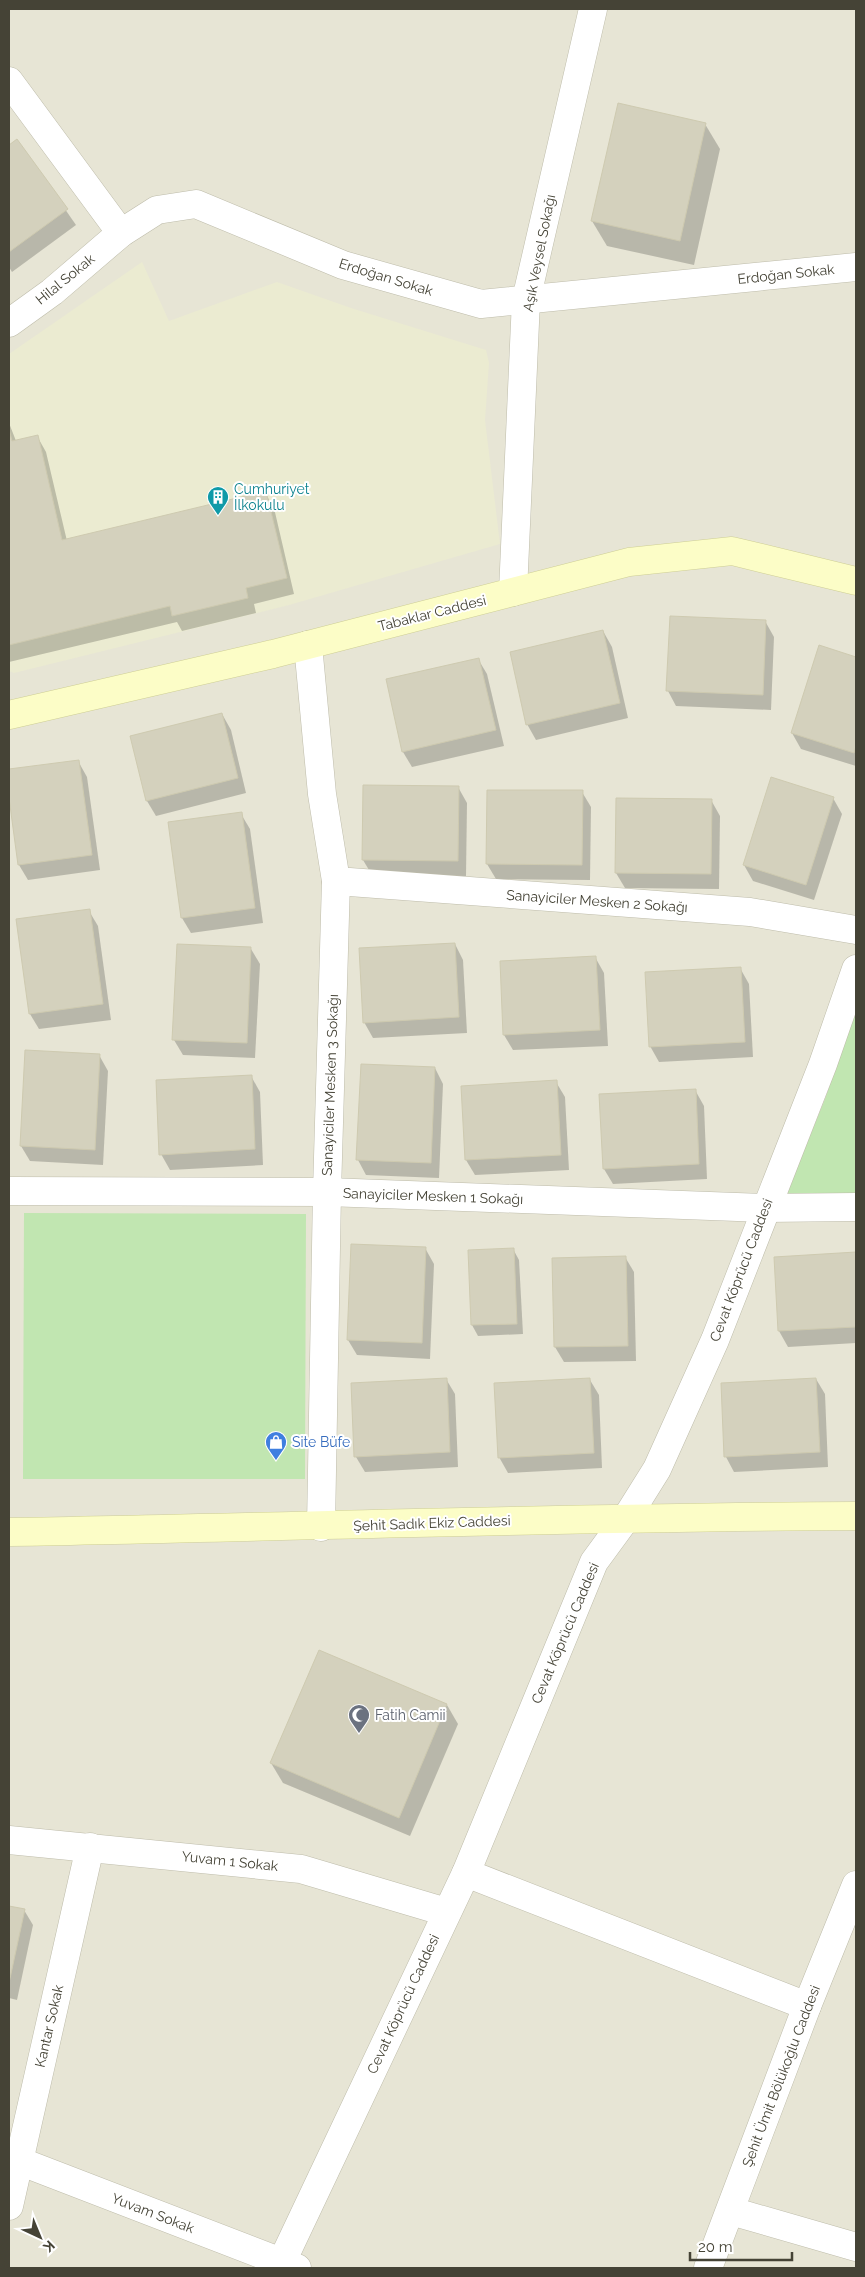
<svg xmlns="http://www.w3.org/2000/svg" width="865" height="2277" font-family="Raleway,sans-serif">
<rect width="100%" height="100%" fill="#f3f2e7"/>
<rect fill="#e7e5d5" x="9" y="9" width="847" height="2259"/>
<polygon fill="#ebebd1" points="142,262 169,321 277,282 351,308 486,350 489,363 485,420 500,544 289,605 14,673 9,671 9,354"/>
<g fill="#c1e6b1">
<polygon points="856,1009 856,1197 786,1195 825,1099"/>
<polygon points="24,1213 306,1214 305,1479 23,1479"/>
</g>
<g fill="#0003">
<polygon points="705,124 720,149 694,265 607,246 592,221"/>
<polygon points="17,140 76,225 12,272 9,267 9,146"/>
<polygon points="9,423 16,441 37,436 46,452 67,541 265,493 274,508 294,594 254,604 256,613 182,631 177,622 9,662"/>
<polygon points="765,621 774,637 771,710 676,706 668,691"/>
<polygon points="603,631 612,647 628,718 536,740 527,724"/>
<polygon points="820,647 856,659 856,766 801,749 792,733"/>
<polygon points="478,659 487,674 504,746 412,767 403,752"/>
<polygon points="222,714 231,730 246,793 156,816 147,801 131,737"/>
<polygon points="78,761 87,777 100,870 28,880 19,865 9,788 9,771"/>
<polygon points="458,787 467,803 466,876 372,875 363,860"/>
<polygon points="582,792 591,807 590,880 496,879 487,864"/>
<polygon points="833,798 842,814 814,900 753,881 744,865"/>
<polygon points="711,800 720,816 719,889 625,888 616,873"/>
<polygon points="241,814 250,829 263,923 191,933 182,918"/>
<polygon points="89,911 98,926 111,1020 39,1029 30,1014"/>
<polygon points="455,944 463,960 467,1033 373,1038 364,1022"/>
<polygon points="251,949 260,964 255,1058 183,1055 174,1040"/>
<polygon points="595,957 604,973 608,1046 513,1050 504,1035"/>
<polygon points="740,968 749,984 753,1057 659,1062 650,1046"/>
<polygon points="99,1055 108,1071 103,1165 30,1161 21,1146"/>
<polygon points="435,1068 443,1084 439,1178 366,1175 358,1160"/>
<polygon points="251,1076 260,1092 263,1165 170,1170 161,1154"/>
<polygon points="556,1082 565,1097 569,1170 475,1175 466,1160"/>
<polygon points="695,1090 704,1106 707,1179 613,1184 604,1169"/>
<polygon points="425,1248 434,1264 430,1359 357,1355 348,1340"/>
<polygon points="513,1249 519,1260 523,1334 478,1336 472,1325"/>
<polygon points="856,1254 856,1343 788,1347 779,1331 775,1258"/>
<polygon points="625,1257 634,1272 636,1361 564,1362 555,1347"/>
<polygon points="446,1379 455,1394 458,1467 365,1472 356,1457 352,1384"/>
<polygon points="816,1379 825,1394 828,1467 734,1472 726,1457"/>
<polygon points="590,1380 599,1395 602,1468 508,1473 499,1457"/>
<polygon points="447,1705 458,1724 410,1836 283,1783 271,1763"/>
<polygon points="9,1907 24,1910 33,1925 17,2000 9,1998"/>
</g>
<g fill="#d4d1bd" stroke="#cecab0">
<polygon points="618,103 706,123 680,241 591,221"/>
<polygon points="17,139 68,209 9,252 9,145"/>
<polygon points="9,429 12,441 38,435 62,540 266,491 287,578 246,588 248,598 172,616 170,606 9,645"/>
<polygon points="670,616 766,620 763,695 666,691"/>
<polygon points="603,630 620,703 526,725 510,652"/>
<polygon points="819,645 856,657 856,746 854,753 791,733"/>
<polygon points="479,658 496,730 402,752 386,679"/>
<polygon points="222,713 238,778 146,801 130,736"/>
<polygon points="79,760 92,855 18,865 9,798 9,769"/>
<polygon points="771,777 834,797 806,885 743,865"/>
<polygon points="363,785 459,786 458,861 362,860"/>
<polygon points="487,790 583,790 582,865 486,864"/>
<polygon points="616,798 712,799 711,874 615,873"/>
<polygon points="242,812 255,908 181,918 168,822"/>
<polygon points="90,909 103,1004 29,1014 16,919"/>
<polygon points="455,943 459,1017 363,1023 359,948"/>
<polygon points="177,944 251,947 247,1043 172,1040"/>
<polygon points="596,956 600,1030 503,1035 500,961"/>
<polygon points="741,967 745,1042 649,1047 645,972"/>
<polygon points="25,1050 100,1054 95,1150 20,1146"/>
<polygon points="361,1064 435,1067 431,1163 356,1160"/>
<polygon points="252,1075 255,1149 159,1155 156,1080"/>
<polygon points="557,1080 561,1155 465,1160 461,1086"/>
<polygon points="696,1089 699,1164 603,1169 599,1094"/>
<polygon points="351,1244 426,1247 422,1343 347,1340"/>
<polygon points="514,1248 517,1324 471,1325 468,1250"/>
<polygon points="856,1252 856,1327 778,1331 774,1257"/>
<polygon points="626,1256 628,1346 554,1347 552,1258"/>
<polygon points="447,1378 450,1452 354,1457 351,1383"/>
<polygon points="590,1378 594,1453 498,1458 494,1383"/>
<polygon points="816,1378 820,1452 724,1457 721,1383"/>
<polygon points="319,1650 447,1704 399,1818 270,1763"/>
<polygon points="9,1906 25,1909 9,1983"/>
</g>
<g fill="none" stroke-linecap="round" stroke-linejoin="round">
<g stroke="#bebcaa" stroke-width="29">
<g id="street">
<polyline points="9,81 121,233"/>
<polyline points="9,323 52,292 121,233 157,210 196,204 343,265 481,304 856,267"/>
<polyline points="513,592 526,300 593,9"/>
<polyline points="308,645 322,794 336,881 327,1192 321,1527"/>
<polyline points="336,881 750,912 856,930"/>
<polyline points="9,1191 327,1192 765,1208 856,1207"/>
<polyline points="9,1840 301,1869 446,1912"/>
<polyline points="466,1873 807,2006"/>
<polyline points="9,2161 19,2161 297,2268"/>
<polyline points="9,2206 90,1847"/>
<polyline points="731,2211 856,2247"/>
<polyline points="279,2268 466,1873 594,1562 627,1517 657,1469 715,1340 823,1064 856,969"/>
<polyline points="708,2268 807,2006 856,1885"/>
</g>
</g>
<g stroke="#cece95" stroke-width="29">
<g id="secondary">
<polyline points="9,715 273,654 629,562 732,551 856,581"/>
<path d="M9 1532C291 1527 574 1517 856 1516"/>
</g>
</g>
<use href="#street" stroke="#fff" stroke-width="28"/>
<use href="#secondary" stroke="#fcfdc7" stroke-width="28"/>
</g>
<defs>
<g id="building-pin" transform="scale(1.125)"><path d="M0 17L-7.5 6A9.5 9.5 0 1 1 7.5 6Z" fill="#0f9aa8" stroke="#fff"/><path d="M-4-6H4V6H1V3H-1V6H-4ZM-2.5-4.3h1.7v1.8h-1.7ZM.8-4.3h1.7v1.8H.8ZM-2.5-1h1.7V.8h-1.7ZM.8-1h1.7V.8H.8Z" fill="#fff"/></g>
<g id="shop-pin" transform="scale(1.125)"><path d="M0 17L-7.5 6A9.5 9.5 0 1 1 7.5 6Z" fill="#3f7fe0" stroke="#fff"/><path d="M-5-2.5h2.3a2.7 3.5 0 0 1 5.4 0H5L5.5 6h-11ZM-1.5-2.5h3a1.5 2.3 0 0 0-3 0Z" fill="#fff"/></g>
<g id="mosque-pin" transform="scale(1.125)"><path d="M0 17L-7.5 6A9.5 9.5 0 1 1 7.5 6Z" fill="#6b7280" stroke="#fff"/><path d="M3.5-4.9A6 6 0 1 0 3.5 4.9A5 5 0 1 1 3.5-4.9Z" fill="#fff"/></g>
</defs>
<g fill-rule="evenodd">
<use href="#building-pin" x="218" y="497"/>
<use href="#shop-pin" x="276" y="1442"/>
<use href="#mosque-pin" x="359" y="1715"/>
</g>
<g text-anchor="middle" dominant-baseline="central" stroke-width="4" stroke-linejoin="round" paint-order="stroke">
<g font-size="14" fill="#454336" stroke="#fff">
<text transform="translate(539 253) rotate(-79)">Aşık Veysel Sokağı</text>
<text transform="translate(786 274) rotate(-6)">Erdoğan Sokak</text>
<text transform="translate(386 277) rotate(17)">Erdoğan Sokak</text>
<text transform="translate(65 279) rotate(-39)">Hilal Sokak</text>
<text transform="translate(432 613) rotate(-14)">Tabaklar Caddesi</text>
<text transform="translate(597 901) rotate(4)">Sanayiciler Mesken 2 Sokağı</text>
<text transform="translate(330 1085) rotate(-88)">Sanayiciler Mesken 3 Sokağı</text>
<text transform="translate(433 1196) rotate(2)">Sanayiciler Mesken 1 Sokağı</text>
<text transform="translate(741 1270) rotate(-69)">Cevat Köprücü Caddesi</text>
<text transform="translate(432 1523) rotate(-2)">Şehit Sadık Ekiz Caddesi</text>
<text transform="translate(565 1633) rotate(-67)">Cevat Köprücü Caddesi</text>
<text transform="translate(230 1861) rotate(6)">Yuvam 1 Sokak</text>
<text transform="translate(403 2004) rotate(-65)">Cevat Köprücü Caddesi</text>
<text transform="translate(49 2026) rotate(-77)">Kantar Sokak</text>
<text transform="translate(781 2076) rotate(-69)">Şehit Ümit Bölükoğlu Caddesi</text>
<text transform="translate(153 2213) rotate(21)">Yuvam Sokak</text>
</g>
<g font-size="14" fill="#0d838f" stroke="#fff" text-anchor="start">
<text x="234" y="489">Cumhuriyet<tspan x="234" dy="16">İlkokulu</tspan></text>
</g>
<g font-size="14" fill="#366cbe" stroke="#fff" text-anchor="start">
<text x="292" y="1442">Site Büfe</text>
</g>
<g font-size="14" fill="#5b616d" stroke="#fff" text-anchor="start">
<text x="375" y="1715">Fatih Camii</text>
</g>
</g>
<rect width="865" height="2277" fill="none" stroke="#454336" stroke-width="20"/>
<g transform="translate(40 2237) rotate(136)" stroke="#ffffff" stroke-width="4" paint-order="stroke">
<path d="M0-4L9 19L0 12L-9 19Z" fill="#454336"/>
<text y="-8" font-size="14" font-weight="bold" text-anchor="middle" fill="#454336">K</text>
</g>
<path d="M690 2252v8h102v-8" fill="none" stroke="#454336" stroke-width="2.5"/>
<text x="698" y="2252" font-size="15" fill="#454336" stroke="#ffffff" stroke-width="4" paint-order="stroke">20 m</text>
</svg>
